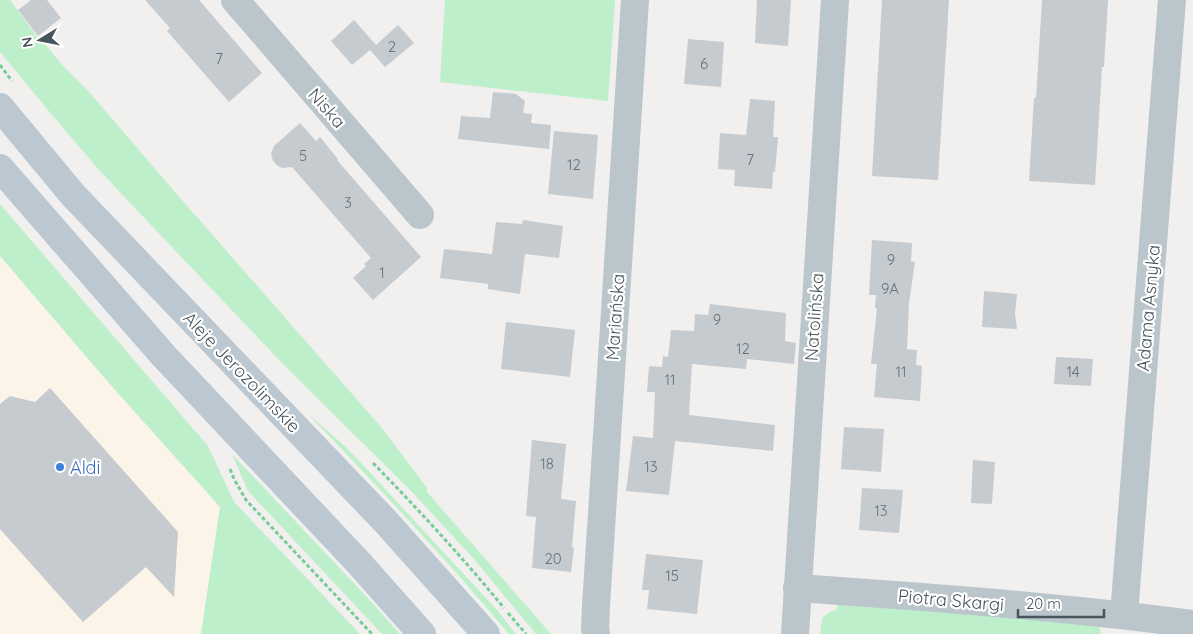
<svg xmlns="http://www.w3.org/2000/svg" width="1193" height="634" font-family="Quicksand,sans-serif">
<rect width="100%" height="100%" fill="#f2efef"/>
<polygon fill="#fcf4e9" points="0,256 108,382 220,507 201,634 0,634"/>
<g fill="#beefcb">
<polygon points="0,0 10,0 38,38 40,38 63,66 90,93 181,199 382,428 427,488 427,492 551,634 536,634 474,559 413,493 282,363 187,263 99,170 52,115 0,52"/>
<polygon points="445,0 615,0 608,101 440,82"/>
<polygon points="0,204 208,446 234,502 360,634 201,634 220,507 108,382 0,256"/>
<path d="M305 411 349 450 497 610 516 634H509C444 557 375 483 305 411Z"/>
<polygon points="232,454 366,596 400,634 382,634 248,491"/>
<polygon points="838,602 1098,623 1101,634 820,634 822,618 828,613 837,609"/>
</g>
<g fill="#c6cbcf">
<polygon points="31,0 47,0 61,18 38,36 18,10"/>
<polygon points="145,0 199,0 262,73 229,102 167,31 170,28"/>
<polygon points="757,0 791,0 788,46 755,43"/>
<polygon points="882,0 949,0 938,180 872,176"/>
<polygon points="1042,0 1108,0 1104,67 1102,67 1095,185 1029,181 1034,98 1036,98"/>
<polygon points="354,20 376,45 398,25 414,43 385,67 370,50 352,65 331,41"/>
<polygon points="688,39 724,42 721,87 684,84"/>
<polygon points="493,92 516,94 525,101 523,113 532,114 531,123 551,125 549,149 458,139 461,116 490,118"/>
<polygon points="750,99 775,101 773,137 778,137 775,172 773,172 772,189 734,186 735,170 718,169 720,133 746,135"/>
<polygon points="300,123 316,141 320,137 338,159 337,160 421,257 373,300 353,278 366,266 364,264 371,258 292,167 282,168 278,166 273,161 271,154 274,146"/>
<polygon points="554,131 598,135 593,199 548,194"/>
<polygon points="523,220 563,226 559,258 525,254 520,294 488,289 488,284 440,278 444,249 492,254 496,222 522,224"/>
<polygon points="872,240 912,243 911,261 915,262 909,303 907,349 917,350 916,365 922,366 920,401 874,397 877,364 871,364 877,309 875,308 876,295 869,295"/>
<polygon points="984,291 1017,294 1015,314 1017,329 982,327"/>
<polygon points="710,304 786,313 785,341 796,343 794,364 747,359 746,369 692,364 689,415 775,425 773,451 675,441 669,495 626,491 633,436 653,438 655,392 647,392 649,366 662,367 663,356 668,357 671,330 694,331 695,314 708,315"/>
<polygon points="506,322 575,330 570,377 501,369"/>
<polygon points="1056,357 1093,359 1091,386 1054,384"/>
<polygon points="50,388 178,532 174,597 146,567 83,622 0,529 0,404 10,396 35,402"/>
<polygon points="844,427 884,429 881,472 841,469"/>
<polygon points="532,440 566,444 561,499 576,501 572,547 574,548 571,572 532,568 536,517 526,516"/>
<polygon points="973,460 995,462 992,504 971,503"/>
<polygon points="862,488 903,490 899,533 859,530"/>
<polygon points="646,554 703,560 697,614 647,609 649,590 642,590"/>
</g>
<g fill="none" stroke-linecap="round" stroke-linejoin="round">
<g stroke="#76cd97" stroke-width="3" stroke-dasharray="4 2.5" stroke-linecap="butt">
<polyline points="0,65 12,81"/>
<path d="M373 463C419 510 463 558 504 608"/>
<polyline points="230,469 234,479 246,500 372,634"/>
<polyline points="508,613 526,634"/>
</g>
<g stroke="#bbc6cc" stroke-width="28">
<polyline points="235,0 420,215"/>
<path d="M797 588C930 597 1062 607 1193 624"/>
<polyline points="1124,615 1172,0"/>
<polyline points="596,634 595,628 596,606 635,0"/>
<polyline points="795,634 835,0"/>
</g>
<g stroke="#bbc8d1" stroke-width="28">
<polyline points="0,107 73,195 386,522 486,634"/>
<polyline points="0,168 163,355 358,562 422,634"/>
</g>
</g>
<circle fill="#3f7fe0" stroke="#fff" stroke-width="2" cx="60" cy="467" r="5"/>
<g text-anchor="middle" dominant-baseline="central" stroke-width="4.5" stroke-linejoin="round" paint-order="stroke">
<g font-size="15" fill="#67727a">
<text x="392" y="46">2</text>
<text x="219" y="58">7</text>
<text x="704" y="63">6</text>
<text x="303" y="155">5</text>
<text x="750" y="159">7</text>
<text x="574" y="164">12</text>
<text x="348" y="202">3</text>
<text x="891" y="259">9</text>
<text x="382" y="272">1</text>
<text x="890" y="288">9A</text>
<text x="717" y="319">9</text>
<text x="743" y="348">12</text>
<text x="901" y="371">11</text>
<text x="1073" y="371">14</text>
<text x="670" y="379">11</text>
<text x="547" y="463">18</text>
<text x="651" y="466">13</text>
<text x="881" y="510">13</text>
<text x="553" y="558">20</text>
<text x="672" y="575">15</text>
</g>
<g font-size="18" fill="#47555d" stroke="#fff">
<text transform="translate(327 108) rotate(49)">Niska</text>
<text transform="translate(1148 308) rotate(-85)">Adama Asnyka</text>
<text transform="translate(615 317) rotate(-86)">Mariańska</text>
<text transform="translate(814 317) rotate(-86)">Natolińska</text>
<text transform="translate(242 372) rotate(46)">Aleje Jerozolimskie</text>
<text transform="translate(951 600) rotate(5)">Piotra Skargi</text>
</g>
<g font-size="18" fill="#366cbe" stroke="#fff" text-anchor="start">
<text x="70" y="467">Aldi</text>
</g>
</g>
<g transform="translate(40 40) rotate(260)" stroke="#ffffff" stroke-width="4" paint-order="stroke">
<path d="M0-4L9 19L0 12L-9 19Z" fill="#47555d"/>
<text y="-8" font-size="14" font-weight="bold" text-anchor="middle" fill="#47555d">N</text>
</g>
<path d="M1018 609v8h86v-8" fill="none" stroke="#47555d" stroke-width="2.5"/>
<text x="1026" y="609" font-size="15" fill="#47555d" stroke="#ffffff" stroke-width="4" paint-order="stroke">20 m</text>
</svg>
